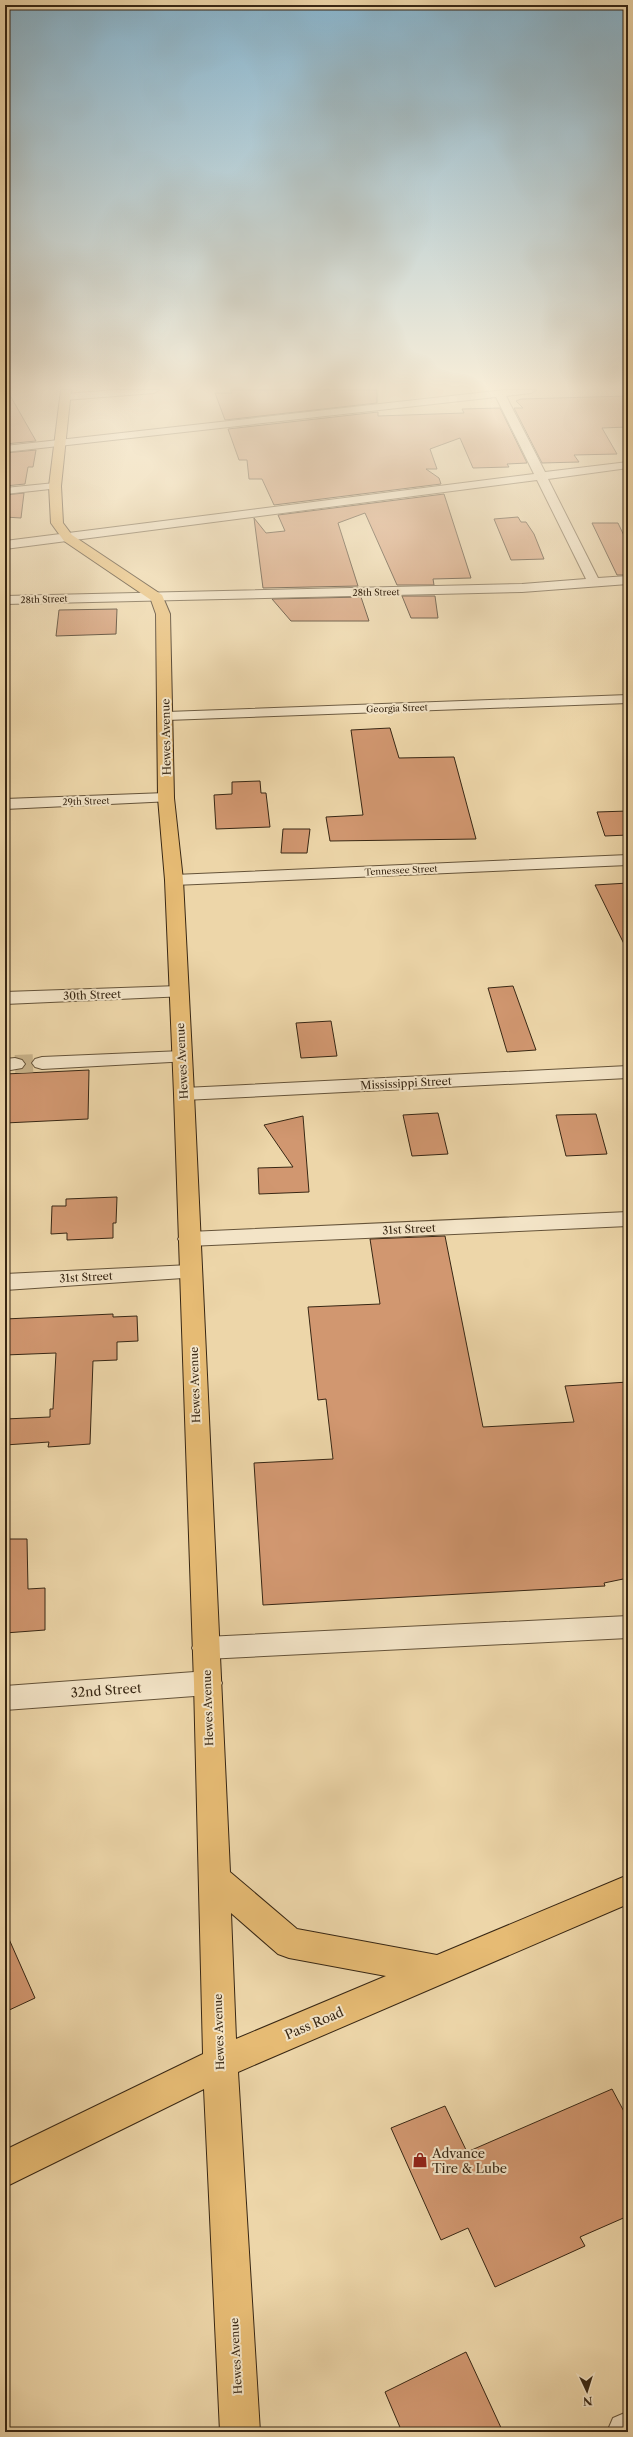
<svg xmlns="http://www.w3.org/2000/svg" width="633" height="2437" font-family="'Libre Caslon Text',serif">
<rect width="100%" height="100%" fill="#edd6a9"/>
<filter id="stains"><feTurbulence type="fractalNoise" baseFrequency=".005" numOctaves="4"/><feColorMatrix values="0 0 0 0 .2 0 0 0 0 .09 0 0 0 0 .02 0 0 0 .5 -.17"/></filter>
<radialGradient id="worn" r=".72"><stop offset=".6" stop-color="#630" stop-opacity="0"/><stop offset="1" stop-color="#630" stop-opacity=".3"/></radialGradient>
<g fill="#d19770" stroke="#382714">
<polygon points="5,390 7,390 36,441 5,444"/>
<polygon points="230,390 377,390 377,403 225,420 215,393 232,393"/>
<polygon points="628,396 628,427 602,428 617,454 574,455 579,462 542,463 514,408 523,408 516,401 521,399"/>
<polygon points="500,408 527,463 507,464 509,467 473,468 460,438 430,449 437,469 426,469 439,478 441,484 274,505 262,479 249,479 247,460 239,460 228,429 378,412 378,416 464,413 462,409"/>
<polygon points="36,450 33,467 28,467 25,484 5,486 5,453"/>
<polygon points="24,493 21,518 5,517 5,495"/>
<polygon points="444,494 471,578 433,579 434,585 397,585 365,513 338,523 358,586 263,588 254,518 266,533 285,531 278,515"/>
<polygon points="518,517 521,522 526,522 534,534 544,559 511,560 494,519"/>
<polygon points="592,523 618,523 628,544 628,575 617,575"/>
<polygon points="402,596 435,596 438,618 411,618"/>
<polygon points="361,597 369,621 291,621 272,599"/>
<polygon points="117,609 116,634 56,636 59,610"/>
<polygon points="390,728 399,758 454,757 476,839 330,841 326,817 363,815 351,730"/>
<polygon points="260,781 261,793 266,793 270,827 216,829 214,795 232,794 232,782"/>
<polygon points="628,811 628,835 605,836 597,812"/>
<polygon points="283,829 310,829 307,853 281,853"/>
<polygon points="628,883 628,952 595,885"/>
<polygon points="513,986 536,1050 507,1052 488,988"/>
<polygon points="331,1021 337,1056 301,1058 296,1023"/>
<polygon points="89,1070 88,1119 5,1123 5,1074"/>
<polygon points="438,1113 448,1154 412,1156 403,1115"/>
<polygon points="596,1114 607,1154 566,1156 556,1115"/>
<polygon points="303,1116 309,1192 259,1194 258,1168 293,1167 264,1125"/>
<polygon points="117,1197 116,1223 113,1223 113,1238 67,1240 67,1233 51,1234 52,1206 66,1206 66,1199"/>
<polygon points="445,1236 483,1427 574,1422 565,1386 628,1382 628,1578 604,1583 605,1586 263,1605 254,1463 333,1459 326,1399 318,1400 308,1307 380,1304 370,1239"/>
<polygon points="113,1314 113,1317 137,1316 138,1341 117,1342 117,1360 93,1361 90,1444 48,1447 49,1442 5,1445 5,1419 50,1417 50,1409 53,1409 56,1353 5,1355 5,1319"/>
<polygon points="5,1539 27,1539 28,1589 45,1588 45,1630 5,1633"/>
<polygon points="5,1930 35,1998 5,2012"/>
<polygon points="612,2089 628,2119 628,2216 580,2237 585,2246 495,2287 468,2228 441,2240 391,2128 445,2106 467,2152"/>
<polygon points="466,2352 503,2432 402,2432 385,2392"/>
</g>
<g fill="none" stroke-linecap="round" stroke-linejoin="round">
<polyline stroke="#c9b38b" stroke-width="18" stroke-dasharray="18 9" stroke-linecap="butt" points="15,1064 42,1063"/>
<g stroke="#655339" stroke-width="2">
<g id="minor">
<polygon points="116,390 159,390 154,393 65,400 60,397 65,394"/>
<polygon points="505,390 536,390 531,393 506,396 545,472 628,462 628,468 548,479 598,578 628,576 628,584 522,592 5,604 5,596 522,584 586,579 537,480 5,549 5,541 534,474 496,397 5,452 5,446"/>
<polygon points="55,483 61,486 59,488 5,494 5,488"/>
<polygon points="628,695 628,703 167,720 160,716 167,712"/>
<polygon points="166,793 172,795 174,798 172,801 5,809 5,799"/>
<polygon points="628,855 628,865 174,885 168,884 165,880 168,876 174,875"/>
<polygon points="179,986 186,988 188,992 186,996 5,1004 5,992"/>
<polygon points="182,1051 189,1053 192,1057 189,1061 42,1069 35,1067 32,1063 35,1059 42,1057"/>
<polygon points="15,1058 22,1060 25,1064 22,1068 5,1071 5,1059"/>
<polygon points="628,1066 628,1078 184,1100 177,1098 174,1094 177,1090 184,1088"/>
<polygon points="628,1212 628,1226 189,1246 181,1244 178,1239 181,1234 189,1232"/>
<polygon points="190,1265 198,1267 201,1272 198,1277 5,1290 5,1274"/>
<polygon points="628,1616 628,1638 206,1659 196,1656 192,1648 196,1640 206,1637"/>
<polygon points="208,1671 218,1675 222,1683 218,1691 208,1695 5,1710 5,1686"/>
<polygon points="627,2412 628,2432 607,2432 613,2418"/>
</g>
</g>
<g stroke="#382714" stroke-width="2">
<path id="major" d="M61 390H71L61 486 63 523 72 535 162 595 170 614 174 798 183 880 194 1094 230 1872 297 1929 437 1955 628 1875V1904L238 2072 260 2432H220L204 2089 5 2187V2150L203 2054 194 1683 174 1094 165 880 158 798 156 614 151 600 64 541 51 523 49 486ZM231 1913 278 1954 289 1958 386 1976 236 2039Z"/>
</g>
<use href="#minor" fill="#f3e4c7" fill-rule="evenodd"/>
<use href="#major" fill="#e6bb74" fill-rule="evenodd"/>
</g>
<linearGradient id="sky" x2="0" y2="1"><stop stop-color="#88b6d0"/><stop offset="0.53" stop-color="#f7edd8"/><stop offset="1" stop-color="#f7edd8" stop-opacity="0"/></linearGradient>
<rect width="633" height="731" fill="url(#sky)"/>
<defs>
<g id="shop-bare" transform="scale(1.2)"><path d="M-5-2.5h2.3a2.7 3.5 0 0 1 5.4 0H5L5.5 6h-11ZM-1.5-2.5h3a1.5 2.3 0 0 0-3 0Z" fill="#8f2418" stroke="#f3e4c7" stroke-width="2.5" paint-order="stroke"/></g>
</defs>
<g fill-rule="evenodd">
<use href="#shop-bare" x="420" y="2160"/>
</g>
<g text-anchor="middle" dominant-baseline="central" stroke-width="4" stroke-linejoin="round" paint-order="stroke">
<g font-size="9" fill="#382714" stroke="#f3e4c7">
<text transform="translate(376 592) rotate(-1)">28th Street</text>
<text transform="translate(44 599) rotate(-2)">28th Street</text>
<text transform="translate(397 708) rotate(-2)">Georgia Street</text>
<text transform="translate(86 801) rotate(-2)">29th Street</text>
<text transform="translate(401 870) rotate(-3)">Tennessee Street</text>
</g>
<g font-size="11" fill="#382714" stroke="#f3e4c7">
<text transform="translate(166 737) rotate(-91)">Hewes Avenue</text>
<text transform="translate(92 995) rotate(-2)">30th Street</text>
<text transform="translate(182 1061) rotate(-93)">Hewes Avenue</text>
<text transform="translate(406 1083) rotate(-3)">Mississippi Street</text>
<text transform="translate(409 1229) rotate(-3)">31st Street</text>
<text transform="translate(86 1277) rotate(-3)">31st Street</text>
<text transform="translate(195 1385) rotate(-92)">Hewes Avenue</text>
<text transform="translate(208 1708) rotate(-92)">Hewes Avenue</text>
<text transform="translate(219 2032) rotate(-92)">Hewes Avenue</text>
<text transform="translate(236 2356) rotate(-93)">Hewes Avenue</text>
</g>
<g font-size="13" fill="#382714" stroke="#f3e4c7">
<text transform="translate(106 1690) rotate(-4)">32nd Street</text>
<text transform="translate(314 2023) rotate(-23)">Pass Road</text>
</g>
<g font-size="13" fill="#382714" stroke="#f3e4c7" text-anchor="start">
<text x="432" y="2153">Advance<tspan x="432" dy="15">Tire &amp; Lube</tspan></text>
</g>
</g>
<rect width="633" height="2437" fill="none" stroke="#edd6a9" stroke-width="20"/>
<rect x="6" y="6" width="621" height="2425" fill="none" stroke="#382714" stroke-width="2"/>
<rect x="10" y="10" width="613" height="2417" fill="none" stroke="#382714"/>
<g transform="translate(587 2391) rotate(176)" stroke="#f3e4c7" stroke-width="3" paint-order="stroke">
<path d="M0-3L7 15L0 10L-7 15Z" fill="#382714"/>
<text y="-6" font-size="11" font-weight="bold" text-anchor="middle" fill="#382714">N</text>
</g>
<rect width="100%" height="100%" filter="url(#stains)"/>
<rect width="100%" height="100%" fill="url(#worn)"/>
</svg>
